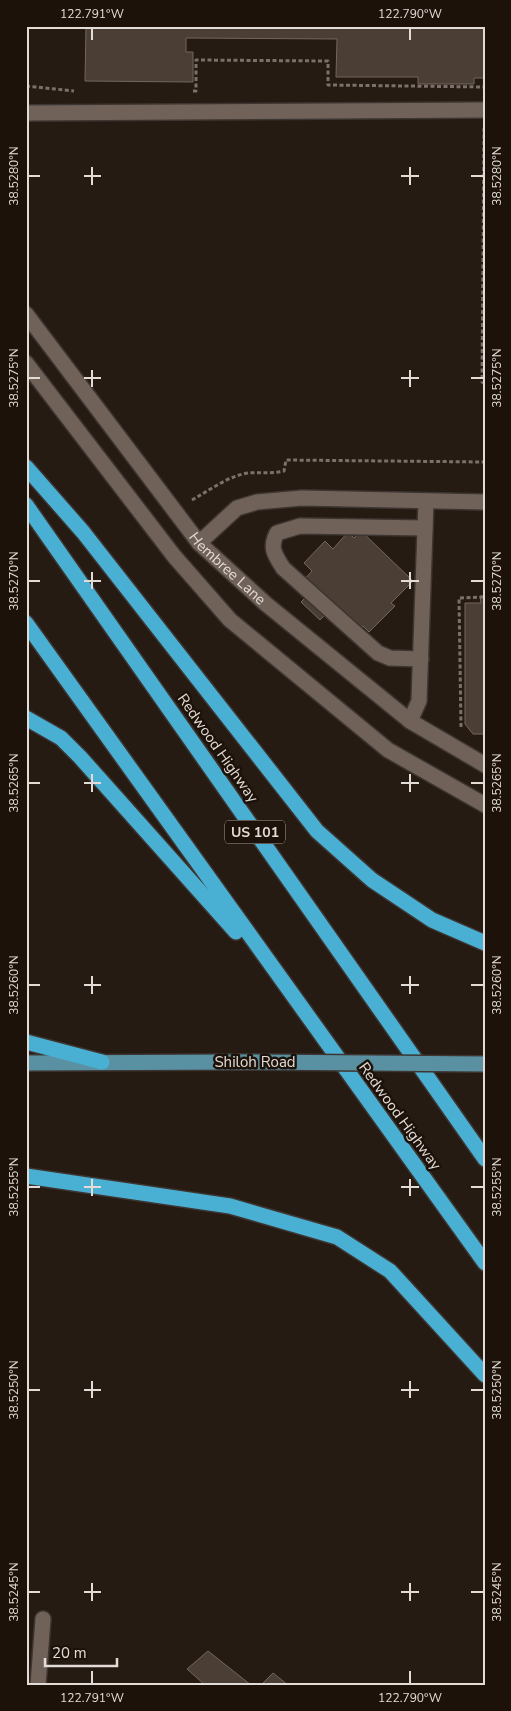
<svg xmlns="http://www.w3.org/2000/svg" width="511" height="1711" font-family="'Nunito Sans',sans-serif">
<rect width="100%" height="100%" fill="#261b13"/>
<g fill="#4a3e35" stroke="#73665d">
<polygon points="86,26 485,26 485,78 474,78 474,84 418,84 418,77 336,77 337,39 186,38 186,52 193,52 193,82 85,81"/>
<polygon points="361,531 413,581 391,603 395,606 369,632 363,626 358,631 333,607 320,620 301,602 313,590 303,581 312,571 304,563 325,541 333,549 348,532 354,538"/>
<polygon points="480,596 485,596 485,734 473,734 465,724 465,603 481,603"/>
<polygon points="208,1651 251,1685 205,1685 187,1669"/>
<polygon points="273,1673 288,1685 261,1685"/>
</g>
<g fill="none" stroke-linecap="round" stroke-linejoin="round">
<g stroke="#3d3531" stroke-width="18">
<g id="minor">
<polyline points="26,113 485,110"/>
<path id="s1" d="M26 314 199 543 266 604 410 721 485 765"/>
<polyline points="26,363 174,556 230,620 388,750 485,805"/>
<polyline points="199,543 237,508 257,502 302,498 485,502"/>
<path d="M421 659 390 658 378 653 283 568C275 555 269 548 277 533L300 526 425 528"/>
<polyline points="410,721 419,701 426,501"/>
<polyline points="38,1685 43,1619"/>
</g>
</g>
<g stroke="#3d3531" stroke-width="18">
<polyline id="major" points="26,1063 241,1062"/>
</g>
<g stroke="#3d3531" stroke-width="18">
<g id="highway">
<polyline points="26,467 83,532 317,831 372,880 432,920 485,943"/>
<polyline points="26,505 485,1159"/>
<polyline points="26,623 485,1263"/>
<polyline points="26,718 61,738 80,757 236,932"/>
<polyline points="26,1042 102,1062"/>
<polyline points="26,1176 230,1206 337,1237 390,1271 485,1375"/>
</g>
</g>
<g stroke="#7b716a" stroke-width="3" stroke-dasharray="4 2.5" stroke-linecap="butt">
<polyline points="26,86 74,91"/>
<polyline points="193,91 196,91 196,60 328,61 328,85 485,87"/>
<polyline points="484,128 482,382 485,384"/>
<path d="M192 500C210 490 228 476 248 473 260 472 272 474 284 471L286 460 485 462"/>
<polyline points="461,727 459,598 485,597"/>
</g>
<use href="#minor" stroke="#706259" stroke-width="15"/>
<use href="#major" stroke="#5991a2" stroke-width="15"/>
<use href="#highway" stroke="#4ab0d3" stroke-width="15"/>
<g stroke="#3d3531" stroke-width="18" stroke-linecap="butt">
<polyline id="major-bridge" points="241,1062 485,1064"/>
</g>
<use href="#major-bridge" stroke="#5991a2" stroke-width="15"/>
</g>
<path fill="none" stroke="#e3dbd6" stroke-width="2" d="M92 28V40M410 28V40M92 167V185M410 167V185M28 176H40M84 176H101M401 176H419M471 176H484M92 370V387M410 370V387M28 378H40M84 378H101M401 378H419M471 378H484M92 572V589M410 572V589M28 581H40M84 581H101M401 581H419M471 581H484M92 774V792M410 774V792M28 783H40M84 783H101M401 783H419M471 783H484M92 976V994M410 976V994M28 985H40M84 985H101M401 985H419M471 985H484M92 1179V1196M410 1179V1196M28 1187H40M84 1187H101M401 1187H419M471 1187H484M92 1381V1398M410 1381V1398M28 1390H40M84 1390H101M401 1390H419M471 1390H484M92 1583V1601M410 1583V1601M28 1592H40M84 1592H101M401 1592H419M471 1592H484M92 1671V1684M410 1671V1684"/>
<g text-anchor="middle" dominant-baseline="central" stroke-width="5" stroke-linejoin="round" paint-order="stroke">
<rect fill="#1c120a" stroke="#a79f99" stroke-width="1" x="225" y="820.5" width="60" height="23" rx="4"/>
<g font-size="14" font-weight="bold" fill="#e3dbd6">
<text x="255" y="832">US 101</text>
</g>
<g font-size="15" fill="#e3dbd6" stroke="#1c120a">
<text stroke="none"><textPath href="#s1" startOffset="325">Hembree Lane</textPath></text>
<text transform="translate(218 748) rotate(55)">Redwood Highway</text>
<text x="255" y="1062">Shiloh Road</text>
<text transform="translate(400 1116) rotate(54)">Redwood Highway</text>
</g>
</g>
<rect width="511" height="1711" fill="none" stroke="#1c120a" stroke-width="55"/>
<path d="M45 1658v8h72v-8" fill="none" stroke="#e3dbd6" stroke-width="2.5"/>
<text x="52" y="1658" font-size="15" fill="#e3dbd6" stroke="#1c120a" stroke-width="4" paint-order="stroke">20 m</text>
<rect x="28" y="28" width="456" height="1656" fill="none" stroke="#e3dbd6" stroke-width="2"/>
<g font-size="12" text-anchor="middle" fill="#e3dbd6">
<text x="92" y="18">122.791°W</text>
<text x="410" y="18">122.790°W</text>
<text transform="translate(14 176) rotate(-90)" y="4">38.5280°N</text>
<text transform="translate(497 176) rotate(-90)" y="4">38.5280°N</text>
<text transform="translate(14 378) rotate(-90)" y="4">38.5275°N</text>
<text transform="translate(497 378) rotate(-90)" y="4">38.5275°N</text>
<text transform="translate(14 581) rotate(-90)" y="4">38.5270°N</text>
<text transform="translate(497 581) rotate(-90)" y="4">38.5270°N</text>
<text transform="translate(14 783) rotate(-90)" y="4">38.5265°N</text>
<text transform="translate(497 783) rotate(-90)" y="4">38.5265°N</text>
<text transform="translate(14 985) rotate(-90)" y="4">38.5260°N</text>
<text transform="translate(497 985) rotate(-90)" y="4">38.5260°N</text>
<text transform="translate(14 1187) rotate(-90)" y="4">38.5255°N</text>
<text transform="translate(497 1187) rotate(-90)" y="4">38.5255°N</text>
<text transform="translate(14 1390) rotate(-90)" y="4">38.5250°N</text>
<text transform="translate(497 1390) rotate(-90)" y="4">38.5250°N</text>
<text transform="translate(14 1592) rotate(-90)" y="4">38.5245°N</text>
<text transform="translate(497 1592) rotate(-90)" y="4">38.5245°N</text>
<text x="92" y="1702">122.791°W</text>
<text x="410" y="1702">122.790°W</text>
</g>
</svg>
